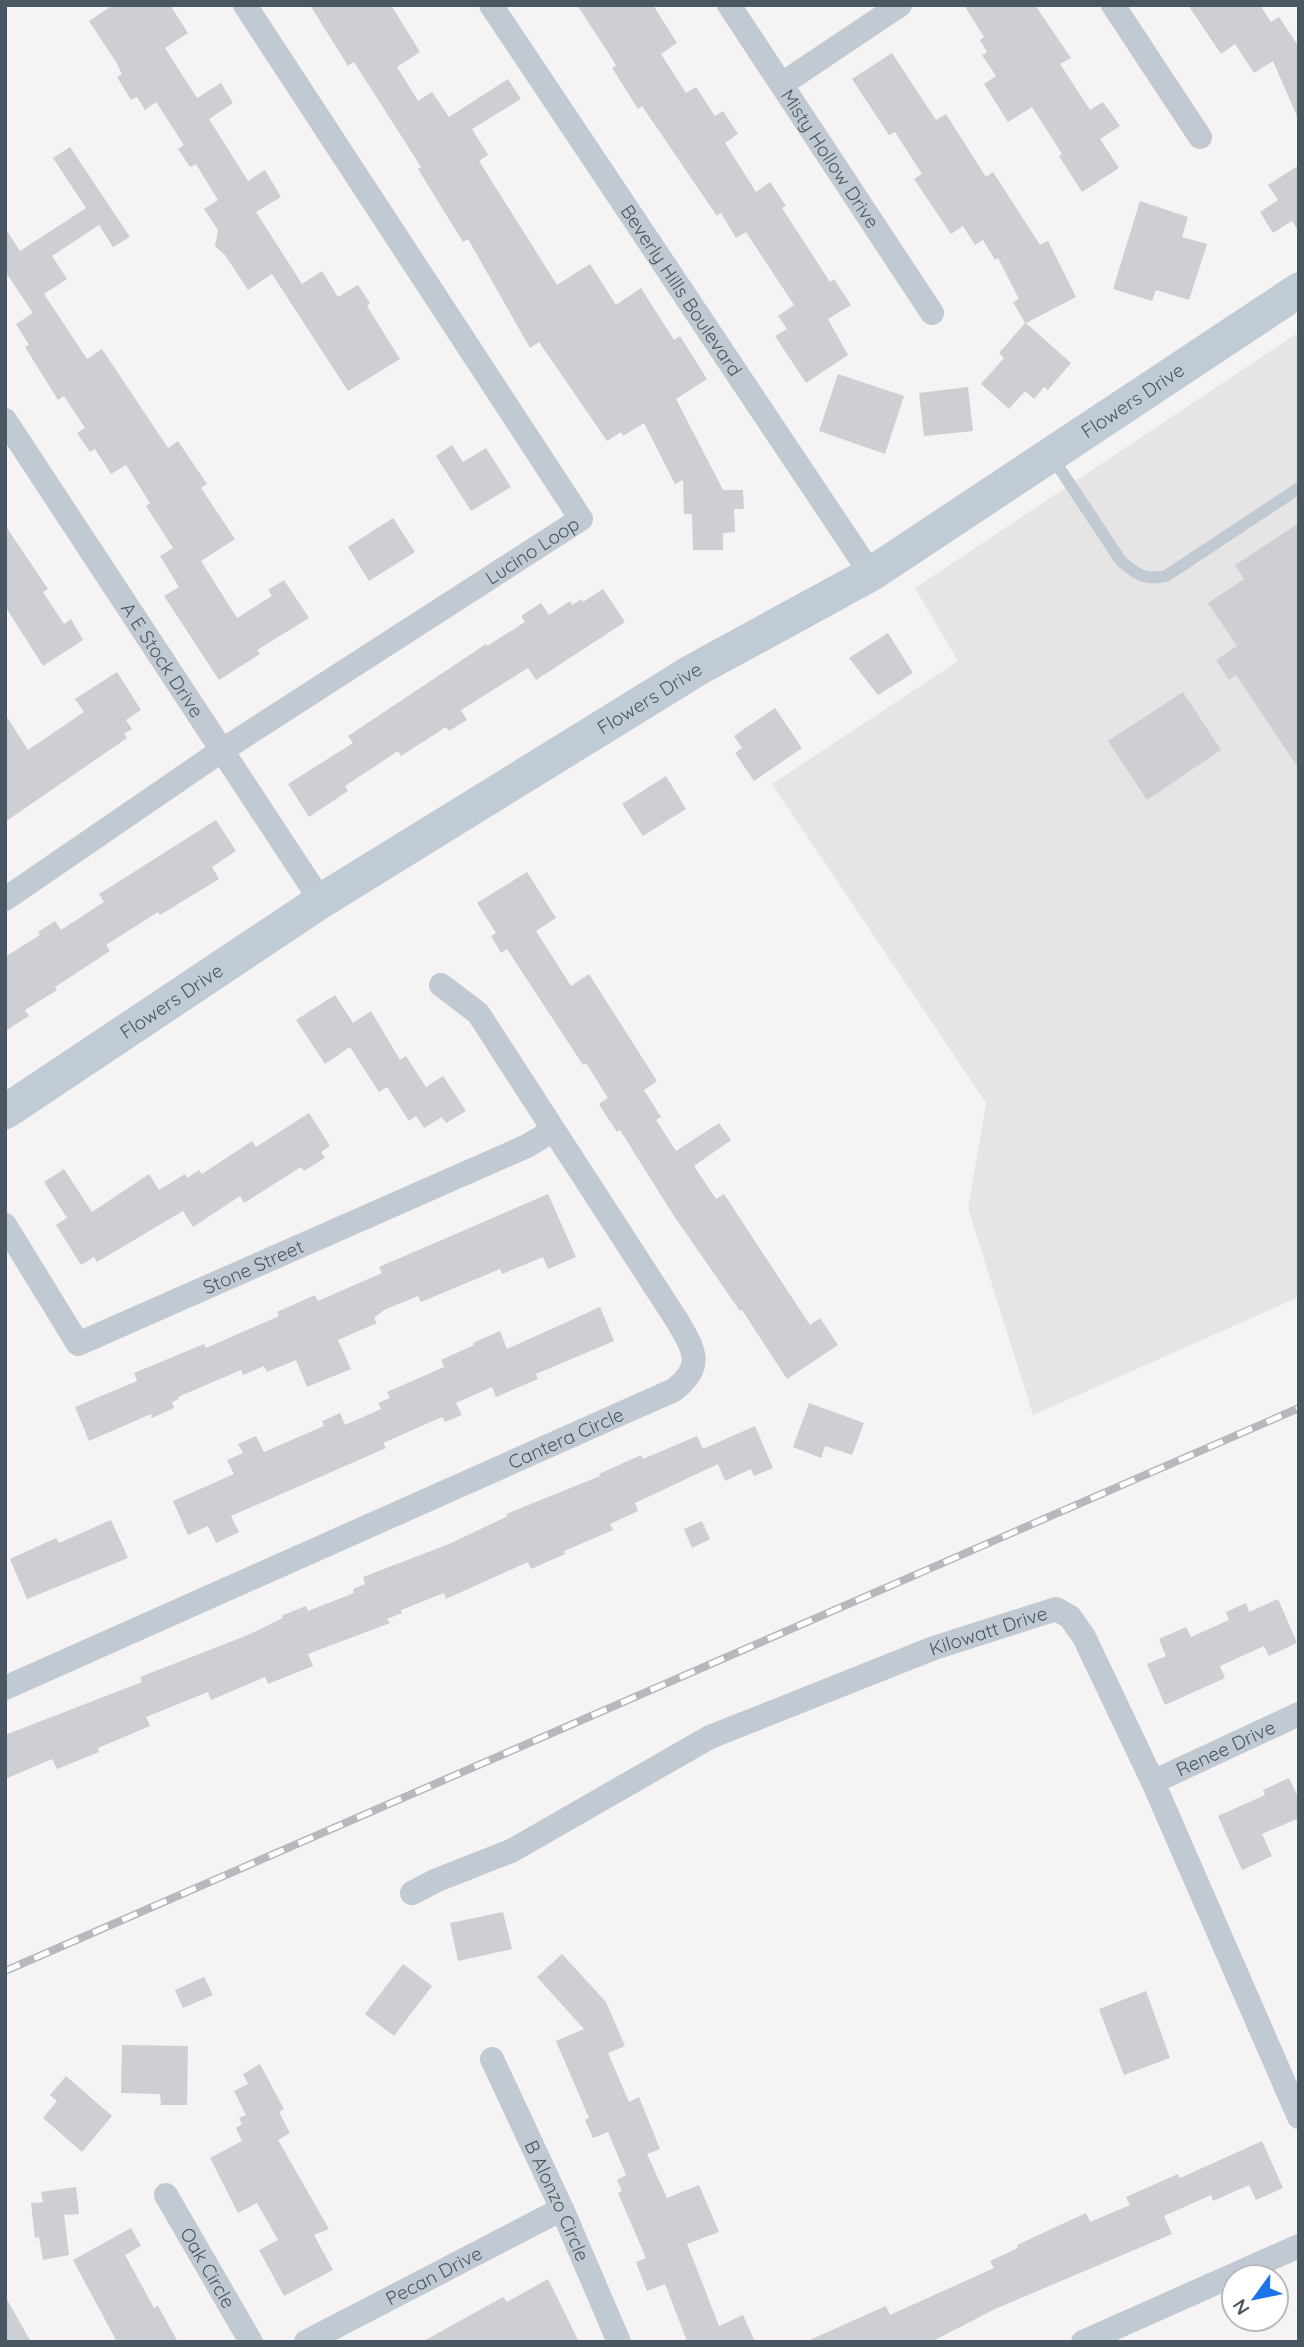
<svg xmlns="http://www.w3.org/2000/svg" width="1304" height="2347" font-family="Quicksand,sans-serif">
<rect width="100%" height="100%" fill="#f5f3f3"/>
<polygon fill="#e6e4e5" points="1299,332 1299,1297 1033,1415 968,1208 986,1103 772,784 958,661 915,588"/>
<g fill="#cdcfd5">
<polygon points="113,5 170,5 188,33 165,48 197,98 221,83 233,103 209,119 248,181 265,170 281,197 256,212 302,284 322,271 338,297 358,285 370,303 367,306 400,359 348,391 272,274 248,290 225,255 215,246 218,230 204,209 218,200 196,164 190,167 178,149 184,145 156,102 145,110 137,97 131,100 117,77 122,74 116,62 89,21"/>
<polygon points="310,5 391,5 420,52 397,67 418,101 432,92 449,117 508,79 521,99 472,129 488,155 479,161 557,285 590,264 616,305 641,288 674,340 680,336 707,379 676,399 723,490 743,490 744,509 734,509 735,532 723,533 723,550 693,550 692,514 684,514 683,480 675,484 644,423 623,436 621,432 607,441 539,342 530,348 468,239 463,242 418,169 421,167 354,62 348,66"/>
<polygon points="577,5 653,5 677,43 661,54 686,93 696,87 715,116 723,111 738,134 725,143 756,192 770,182 786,206 782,208 830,282 834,279 851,305 828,319 848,355 806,383 775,336 787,329 778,316 794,305 746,232 736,238 721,213 717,216 642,106 638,109 612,68 616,66 611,57"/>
<polygon points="964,5 1035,5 1071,58 1060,64 1090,110 1103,102 1120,126 1100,139 1119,168 1082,192 1059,156 1062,154 1032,107 1008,122 984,84 996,76 982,55 987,52 980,40 984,37"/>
<polygon points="1188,5 1260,5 1271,22 1279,17 1299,47 1299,121 1273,61 1254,73 1235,44 1221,54"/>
<polygon points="892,53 936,120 946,114 986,177 993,172 1040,245 1048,241 1076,297 1026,323 1071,363 1048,390 1044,387 1034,399 1025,391 1009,409 981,384 1004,358 999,353 1025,323 1013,302 1019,299 998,258 995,260 983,240 975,245 963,226 951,234 914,179 922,174 895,132 889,135 852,79"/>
<polygon points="70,147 130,237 113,247 99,225 52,256 67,279 44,294 87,359 102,349 168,448 178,441 207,484 201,488 235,539 201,561 237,618 272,596 268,590 284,580 309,618 257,650 260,654 219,680 164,596 179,587 160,556 173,548 146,506 150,503 126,465 111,474 95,449 90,452 77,433 85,428 64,396 58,400 25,347 29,345 16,324 33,313 5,271 5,228 20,251 86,208 53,158"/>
<polygon points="1299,165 1299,232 1292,221 1273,233 1260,212 1278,200 1268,185"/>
<polygon points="1140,201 1188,217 1182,237 1207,244 1189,300 1156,290 1152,301 1113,289"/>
<polygon points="838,374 904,396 885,454 819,431"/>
<polygon points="968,387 973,431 924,436 919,393"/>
<polygon points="452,445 463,462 486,448 511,487 471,511 436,456"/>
<polygon points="393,518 415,552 369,581 348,547"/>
<polygon points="1299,523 1299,769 1236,675 1229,680 1216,660 1237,646 1208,603 1244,579 1235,565"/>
<polygon points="5,525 48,589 43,592 64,624 71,619 83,640 43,666 5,606"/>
<polygon points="603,589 625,622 536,680 528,668 461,710 467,720 449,731 446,727 401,756 398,751 345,786 348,791 309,817 288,784 353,743 348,736 486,644 487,646 525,622 521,616 541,603 549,615 570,601 572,605 582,599 583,602"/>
<polygon points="888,633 913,673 878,695 849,658"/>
<polygon points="117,672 141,710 126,720 132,729 124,734 127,738 5,822 5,714 28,750 84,712 75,699"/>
<polygon points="1183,692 1221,750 1147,800 1108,741"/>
<polygon points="775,708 802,748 754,781 735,753 742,748 734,736"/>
<polygon points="666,776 686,809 643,836 622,804"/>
<polygon points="216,820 236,851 212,867 219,879 160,915 158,912 106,945 110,951 55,987 57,990 25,1010 29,1016 5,1031 5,957 40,935 38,932 55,921 61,930 104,902 99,894"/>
<polygon points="527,872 556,918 536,931 571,986 589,974 657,1081 644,1090 661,1117 656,1120 676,1151 719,1123 731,1140 694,1166 716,1199 724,1194 810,1325 820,1318 838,1345 787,1379 742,1310 740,1311 674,1216 620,1130 617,1132 607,1117 599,1104 608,1098 586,1063 583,1065 507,949 501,953 491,936 496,933 477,903"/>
<polygon points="335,995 353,1023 371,1011 400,1060 406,1056 426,1087 443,1076 466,1111 446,1123 442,1117 424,1128 416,1116 409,1121 387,1087 379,1092 350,1047 325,1064 296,1020"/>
<polygon points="309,1113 330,1146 321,1152 325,1158 304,1171 301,1167 244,1203 240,1196 193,1227 183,1211 97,1262 94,1257 81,1265 56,1225 67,1218 44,1182 64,1169 92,1212 149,1174 159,1190 185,1174 187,1178 199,1170 202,1174 252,1141 256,1147"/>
<polygon points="548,1194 576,1257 548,1269 543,1257 502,1274 500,1269 421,1302 418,1296 384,1310 374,1318 377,1323 338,1340 351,1369 307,1387 296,1360 267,1372 264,1366 243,1375 241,1370 178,1397 179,1399 172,1402 174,1408 152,1418 151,1414 89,1441 75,1407 137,1381 134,1373 204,1344 206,1348 279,1316 277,1312 315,1295 318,1301 382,1273 379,1267"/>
<polygon points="600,1307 614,1341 536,1374 538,1379 496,1397 492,1387 456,1403 462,1415 445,1422 442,1417 383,1443 386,1448 231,1516 239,1532 216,1543 208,1526 188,1535 173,1501 234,1474 227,1460 243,1453 238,1444 256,1436 264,1452 324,1426 322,1421 340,1413 345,1425 381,1409 378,1403 390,1398 387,1392 444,1367 441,1360 474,1345 473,1343 500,1331 507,1349"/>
<polygon points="809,1403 864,1423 852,1455 825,1446 821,1458 793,1447"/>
<polygon points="755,1426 773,1468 754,1476 751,1469 725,1481 718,1464 635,1503 638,1511 610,1524 613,1530 564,1551 565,1554 531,1569 528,1562 446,1599 444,1593 401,1610 402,1613 387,1619 390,1623 308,1654 313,1666 268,1684 265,1677 211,1700 208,1692 146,1717 150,1726 98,1748 99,1752 57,1769 52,1759 5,1779 5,1735 142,1682 140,1677 248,1635 283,1618 281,1616 306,1606 308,1611 354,1593 353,1589 365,1584 363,1577 449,1544 508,1516 506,1514 600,1476 599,1474 641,1455 643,1459 697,1436 703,1449"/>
<polygon points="111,1520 128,1558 27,1599 10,1559 56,1538 59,1543"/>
<polygon points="702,1521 710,1539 692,1548 684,1529"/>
<polygon points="1278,1599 1297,1643 1269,1656 1264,1646 1220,1666 1225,1678 1165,1705 1147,1664 1166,1656 1159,1639 1186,1627 1191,1637 1229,1620 1226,1612 1246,1603 1249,1612"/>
<polygon points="1289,1778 1299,1799 1299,1818 1262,1834 1272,1856 1242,1870 1218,1816 1265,1795 1263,1790"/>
<polygon points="503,1912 512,1949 458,1961 450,1923"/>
<polygon points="562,1954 606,2002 625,2046 608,2053 629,2102 639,2097 660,2149 647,2154 667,2198 699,2185 719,2232 687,2244 719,2326 743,2315 755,2342 684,2342 687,2341 665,2284 647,2291 636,2262 646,2258 618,2193 622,2191 617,2180 626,2175 608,2132 593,2138 585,2120 589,2118 556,2041 584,2029 537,1977"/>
<polygon points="403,1964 432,1986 394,2036 365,2014"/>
<polygon points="204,1977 213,1995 183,2008 175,1990"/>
<polygon points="1146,1991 1170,2058 1124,2075 1099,2009"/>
<polygon points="122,2045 188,2046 187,2105 161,2105 160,2094 121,2093"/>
<polygon points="260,2064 284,2109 279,2112 290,2133 278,2140 329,2229 314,2235 333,2270 284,2296 259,2250 278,2240 257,2203 238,2213 210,2158 242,2141 236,2128 242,2124 239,2118 246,2115 234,2091 248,2084 243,2074"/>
<polygon points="66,2076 112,2116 82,2152 43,2118 57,2101 50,2095"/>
<polygon points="1262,2141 1283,2188 1256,2200 1249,2185 1213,2201 1211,2195 1164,2216 1172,2234 995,2309 931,2342 805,2342 886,2306 890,2315 994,2268 990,2261 1018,2248 1017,2245 1086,2213 1090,2222 1130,2205 1126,2197 1178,2174 1180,2178"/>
<polygon points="76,2187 79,2214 64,2215 69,2255 43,2260 39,2237 35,2238 31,2203 43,2202 41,2192"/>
<polygon points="131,2228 141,2246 125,2255 154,2308 158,2306 178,2342 117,2342 73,2260"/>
<polygon points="548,2279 579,2342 422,2342 503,2297 507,2302"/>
<polygon points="5,2296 31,2342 5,2342"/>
</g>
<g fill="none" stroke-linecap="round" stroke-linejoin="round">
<path stroke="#c1cad2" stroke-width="12" d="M1052 457 1121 561C1136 574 1145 581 1166 576L1299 488"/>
<g stroke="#c1cad2" stroke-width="24">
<path id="s1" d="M491 5 871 574"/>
<path id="s2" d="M729 5 932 313"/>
<polyline points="1113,5 1200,137"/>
<polyline points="782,84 900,5"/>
<path id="s3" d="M5 420 321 901"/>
<path id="s4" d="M5 899 221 751 581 519 245 5"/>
<path id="s5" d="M5 1225 78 1344 527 1146 552 1131"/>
<path id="s6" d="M5 1688 674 1390C704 1366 695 1352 678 1322L478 1013 441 985"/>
<path id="s7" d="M1153 1782 1299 1714"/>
<path id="s8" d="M412 1893 437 1880 511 1851 710 1737 934 1648 1056 1609 1070 1617 1084 1637 1153 1782 1299 2117"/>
<path id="s9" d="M492 2059 562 2209 619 2342"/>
<path id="s10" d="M166 2195 251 2342"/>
<path id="s11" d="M306 2342 562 2209"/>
<polyline points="1083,2342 1299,2246"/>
</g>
<path stroke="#c1cbd6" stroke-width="35" id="s12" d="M5 1112 321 901 695 670 871 574 1299 290"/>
<g stroke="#b5b8bd" stroke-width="8">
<polyline id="rail" points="5,1971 1299,1408"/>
</g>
<use href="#rail" stroke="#fff" stroke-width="5" stroke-dasharray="16" stroke-linecap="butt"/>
</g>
<g text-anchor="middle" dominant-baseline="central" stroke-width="6" stroke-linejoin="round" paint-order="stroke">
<g font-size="19" fill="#4a5661" stroke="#fff">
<text stroke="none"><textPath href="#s2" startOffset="184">Misty Hollow Drive</textPath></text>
<text stroke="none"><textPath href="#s1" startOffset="343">Beverly Hills Boulevard</textPath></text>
<text stroke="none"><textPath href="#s12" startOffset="1334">Flowers Drive</textPath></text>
<text stroke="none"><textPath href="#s4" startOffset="632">Lucino Loop</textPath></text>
<text stroke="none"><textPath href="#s3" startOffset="287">A E Stock Drive</textPath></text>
<text stroke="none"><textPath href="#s12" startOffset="766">Flowers Drive</textPath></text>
<text stroke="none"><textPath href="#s12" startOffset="200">Flowers Drive</textPath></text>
<text stroke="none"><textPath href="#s5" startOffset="331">Stone Street</textPath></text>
<text stroke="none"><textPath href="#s6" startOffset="614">Cantera Circle</textPath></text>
<text stroke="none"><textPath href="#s8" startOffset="635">Kilowatt Drive</textPath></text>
<text stroke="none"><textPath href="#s7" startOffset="80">Renee Drive</textPath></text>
<text stroke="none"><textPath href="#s9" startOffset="156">B Alonzo Circle</textPath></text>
<text stroke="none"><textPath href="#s10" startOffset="84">Oak Circle</textPath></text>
<text stroke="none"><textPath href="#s11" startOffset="144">Pecan Drive</textPath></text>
</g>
</g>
<rect width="1304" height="2347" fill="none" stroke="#4a5661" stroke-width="14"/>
<g transform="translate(1255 2298) rotate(237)"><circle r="33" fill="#ffffff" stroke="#b7bbc0" stroke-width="2"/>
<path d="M0-5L12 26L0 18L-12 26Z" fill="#1a73e8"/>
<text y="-10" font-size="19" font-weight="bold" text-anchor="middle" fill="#4a5661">N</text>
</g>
</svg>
